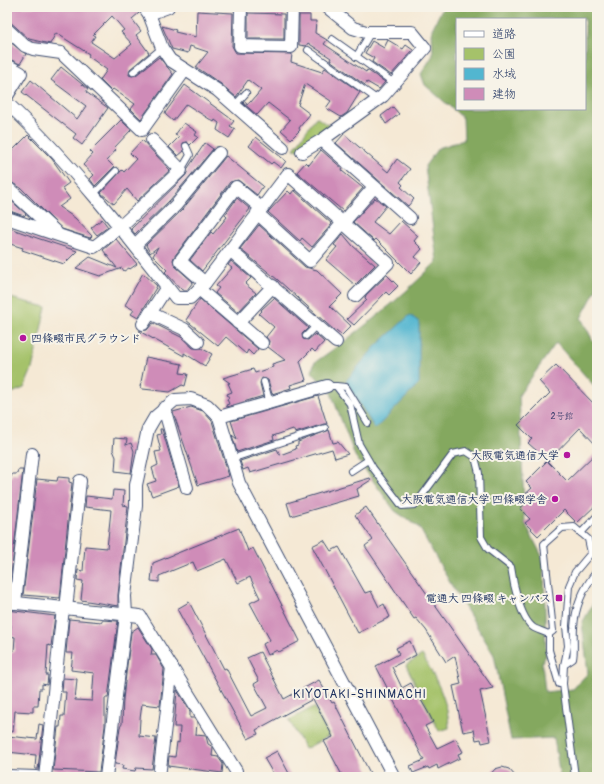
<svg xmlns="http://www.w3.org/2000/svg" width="604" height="784" font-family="Pangolin,'Klee One',sans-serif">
<rect width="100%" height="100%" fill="#f7f3e8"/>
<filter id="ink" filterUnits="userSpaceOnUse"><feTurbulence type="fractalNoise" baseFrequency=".025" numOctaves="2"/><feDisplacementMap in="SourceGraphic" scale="8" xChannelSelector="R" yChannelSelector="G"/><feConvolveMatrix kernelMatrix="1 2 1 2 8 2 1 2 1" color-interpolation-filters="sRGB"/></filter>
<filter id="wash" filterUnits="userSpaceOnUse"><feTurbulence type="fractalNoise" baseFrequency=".012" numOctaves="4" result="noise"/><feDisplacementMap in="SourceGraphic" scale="16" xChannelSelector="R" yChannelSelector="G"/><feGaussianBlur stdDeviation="0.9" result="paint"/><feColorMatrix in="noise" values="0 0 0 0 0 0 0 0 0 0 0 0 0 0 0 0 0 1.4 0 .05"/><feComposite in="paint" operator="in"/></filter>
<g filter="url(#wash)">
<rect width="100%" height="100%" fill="#f5e9d5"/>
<g fill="#a5c26a" stroke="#607864">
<polygon points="316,117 331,127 299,150 294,149"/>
<polygon points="7,297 46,307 32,369 24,388 7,395"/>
<path d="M422 655C435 676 449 703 449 728L439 731 406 665Z"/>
<polygon points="314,707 329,736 305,749 289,720"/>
</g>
<path fill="#84a85e" stroke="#506c5e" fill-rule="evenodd" d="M443 7H597V288L581 318 597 348V389L556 343 519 395 525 523 544 560 546 656 542 662 545 692 573 689 588 673 582 623 597 597V777H560L554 738 511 740 494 655 449 581 419 527 395 511 355 456 331 393 312 372 314 363C358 332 400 300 437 261L425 166 438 148 464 140 463 118 425 85 421 74 433 55 432 29ZM457 19H585V109H457Z"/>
<polygon fill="#52b6d0" stroke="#367297" points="410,315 419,322 419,384 375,429 346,381 375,347"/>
<g id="blocks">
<g fill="#cf8cb8" fill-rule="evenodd">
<path d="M7 7H135L139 13 132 19 141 31 136 35 149 53 130 69 129 75 132 76 136 75 159 57 173 74 141 119 131 109 135 104 113 89 111 91 100 80 107 70 88 56 89 54 56 33 50 44 29 39 7 19ZM112 16 124 30 121 32 132 44 115 58 91 42 95 36 93 35Z"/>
<polygon points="197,11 233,13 232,46 236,53 292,54 291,62 322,72 325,68 360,92 347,113 341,117 326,108 331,101 305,84 298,105 310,114 299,128 300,130 291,139 281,130 290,120 268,103 257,115 243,103 245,101 247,105 250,101 251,102 261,90 248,80 236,97 221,84 196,67 208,52 190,46 188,53 172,49 162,26 176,30 175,32 196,37"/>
<polygon points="248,13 284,14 284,39 248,39"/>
<polygon points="299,15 310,15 310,21 316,21 315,33 327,40 324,44 366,72 367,70 385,82 379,89 367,82 365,85 330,60 331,58 308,43 306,46 299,45"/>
<polygon points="388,40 403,49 406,45 413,50 391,75 372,62 374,58 365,53 372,41 384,48"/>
<polygon points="10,42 26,54 20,64 7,58 7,45"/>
<polygon points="61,67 88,89 86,92 108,108 82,145 73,138 76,134 22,92 31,80 77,119 86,106 51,80"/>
<polygon points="185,85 234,121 230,126 235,129 229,138 217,130 219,123 215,120 214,122 186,104 173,121 166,115 165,113"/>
<polygon points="393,107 399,114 386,124 381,116"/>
<polygon points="121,120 131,130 114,148 116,150 107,160 114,167 95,186 90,179 94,175 83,165 93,154 90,151"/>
<polygon points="184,123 197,132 195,135 198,137 190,145 187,142 183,143 184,151 178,156 169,147 179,137 175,135"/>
<polygon points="344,134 388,172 397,159 410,169 400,182 403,185 401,187 414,199 408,206 336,143"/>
<polygon points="28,135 52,159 69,183 62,188 70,199 59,207 75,218 92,236 90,238 62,229 21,188 7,180 7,156"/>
<polygon points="256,137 286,161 281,168 273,162 271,164 249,146"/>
<polygon points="142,140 170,170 137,201 127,189 114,204 101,193 122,170 124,172 136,159 130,153"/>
<polygon points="205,143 213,149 170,200 135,234 131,229 186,175 188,168"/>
<polygon points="321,150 343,169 342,171 363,188 343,211 297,172 306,162 309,165"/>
<polygon points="226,156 263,186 257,195 238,180 230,182 174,257 173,260 175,266 193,282 187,290 182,290 165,272 167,270 153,256 158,247 150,253 146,245 182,210"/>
<polygon points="294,190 332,224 312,247 302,238 300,241 268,212 288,191 291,194"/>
<polygon points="7,197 26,214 24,216 10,211 7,208"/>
<polygon points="237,198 250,209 202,271 190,260 211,232 213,234 227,217 225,215"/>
<polygon points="375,198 386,206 373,222 389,234 401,221 418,236 414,241 422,249 415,257 421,262 411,274 376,239 374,241 353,222"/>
<polygon points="102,219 108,227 97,235 91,228"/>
<polygon points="259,225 305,267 317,270 342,294 330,306 351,326 342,335 336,330 335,331 278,280 240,249"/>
<polygon points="7,227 37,238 77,251 64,264 22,250 23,248 7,243"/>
<polygon points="343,234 353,246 375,265 355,285 326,260 337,247 334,245"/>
<polygon points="116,239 137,264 130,269 129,268 124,271 122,268 100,276 76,268 90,257 117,268 103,250"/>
<polygon points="231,261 251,278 245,284 256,293 238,312 215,293 219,288 216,286 232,268 228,265"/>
<polygon points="143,273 157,286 138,318 131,314 134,310 125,305"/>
<polygon points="387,275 398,286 389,295 386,292 354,325 347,319 367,300 365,298 366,295"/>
<polygon points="274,298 308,328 302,334 303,339 308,340 315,334 324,342 315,352 312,349 300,361 306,380 290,385 291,388 272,394 268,380 262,378 260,383 263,396 227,407 226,405 229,404 227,399 229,398 227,394 232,392 228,383 230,383 223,378 253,369 255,373 273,367 272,364 285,360 268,347 269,341 266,337 274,327 259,314 262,311 261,310"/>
<polygon points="200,299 258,349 253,355 248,350 246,354 226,337 218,346 186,320"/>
<polygon points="153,323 181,337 193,348 201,348 212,354 205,366 184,353 184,356 139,331 147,330"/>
<polygon points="146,357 182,364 180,373 188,374 185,386 182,385 170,392 143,389 140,387"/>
<polygon points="556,365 597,407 597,446 580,428 548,461 528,443 532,439 518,425 550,393 539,381"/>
<polygon points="318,396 327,424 324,424 295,433 293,429 273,436 274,440 237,452 232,435 237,439 231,421"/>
<polygon points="191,407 203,411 212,421 229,476 198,485 173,412"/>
<polygon points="160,429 162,429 179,486 152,496 147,484 156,481 152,468 158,465 155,452 161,451 157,435 161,434"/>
<polygon points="329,430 333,443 338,442 348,454 335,458 332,449 250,473 248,468 243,470 240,461 277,449 280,455 296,449 295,446 298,445 298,442"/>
<polygon points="114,438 127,439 126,445 131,443 134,451 131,473 115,471 116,457 113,450"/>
<polygon points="597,452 597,504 577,523 564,510 538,536 525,523 530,519 520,509 524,504 520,499 532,488 526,482 547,461 567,481"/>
<polygon points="18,470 23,470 9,593 7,593 7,481 8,476 11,477 12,474 17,474"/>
<polygon points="58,477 69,478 69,482 72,483 60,598 23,595 37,479 57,481"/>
<polygon points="370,478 371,480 357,489 359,496 291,516 287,503"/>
<polygon points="113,490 124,491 123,505 128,506 118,595 118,606 81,600 83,581 77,580 78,570 83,571 85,546 107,548 110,520 111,510 85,507 86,496 112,499"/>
<polygon points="366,507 493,688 480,691 491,741 482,743 481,739 476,740 474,730 463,732 453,686 461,684 455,656 446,662 426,630 416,618 414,619 365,546 373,540 355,515"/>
<polygon points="239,528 248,551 253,548 300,641 279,652 277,650 268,655 263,644 270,640 250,603 260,598 250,577 238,583 226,559 197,571 193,562 159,576 159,582 151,581 153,563"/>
<polygon points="324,540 331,551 339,547 365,593 371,591 379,607 384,604 390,617 358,633 312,546"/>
<polygon points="189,602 224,669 226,668 251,716 267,708 254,684 259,681 247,658 260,652 284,699 319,680 332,703 334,702 372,777 343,777 324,741 333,737 313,699 256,730 258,734 248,739 177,609"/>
<polygon points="7,610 55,616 51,646 48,645 46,675 48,675 47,685 42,684 42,689 39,689 38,706 33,706 33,712 15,711 13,732 7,731 7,657 14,651 15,637 10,636 11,625 7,624"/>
<polygon points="69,619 102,622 102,620 118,621 108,698 105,698 105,726 99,772 53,770 58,727 60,727 61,716 64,716 66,692 62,692 63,678 77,679 75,700 92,701 94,673 71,670 73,653 66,653"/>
<polygon points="138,627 152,649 151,655 156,655 164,669 160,706 142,704 140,719 139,736 156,738 152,769 136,768 135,771 122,769 123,765 115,764 120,727 122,724 123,699 131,632"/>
<polygon points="410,641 416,655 392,667 402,688 411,683 428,712 433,722 425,726 437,748 456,739 463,752 458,754 460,758 438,769 437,765 429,769 428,767 413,773 410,766 424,760 376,666 399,654 396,648"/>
<polygon points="177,690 190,711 190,718 195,718 197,722 196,735 206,736 208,744 213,747 212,756 218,757 223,764 222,773 168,766 169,756 175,757 177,742 179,743 180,727 174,727"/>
<polygon points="39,724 43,725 38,769 35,769 36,755 7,752 7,736 37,739"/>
<polygon points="277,751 291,777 275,777 264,758"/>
<polygon points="502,767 509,769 516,777 488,777 495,769"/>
</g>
</g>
</g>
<g filter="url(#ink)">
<use href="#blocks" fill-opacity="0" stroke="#3c4b70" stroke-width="1"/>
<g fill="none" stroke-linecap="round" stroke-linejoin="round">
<g stroke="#3c4b70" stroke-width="8">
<g id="lane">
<polyline points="332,39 394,83"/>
<polyline points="308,50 378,100"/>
<polyline points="356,57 371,32"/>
<polyline points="133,72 162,48"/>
<polyline points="234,106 246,93"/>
<polyline points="181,170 190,155 186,146"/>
<polyline points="93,195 116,171"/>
<polyline points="306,336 317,325"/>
<polyline points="264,382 270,403"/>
<path d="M327 386H336L350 404 359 444 373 468 402 506 415 505 453 454 466 451 475 457 479 473 481 537 488 549 511 567C513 582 520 619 534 628 538 630 544 632 549 634V650L559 684H563"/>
<polyline points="336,386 346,387 368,423"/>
<polyline points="231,459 325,428"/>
<polyline points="351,471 368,460"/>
<polyline points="581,533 597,516"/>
<polyline points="549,634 553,631 544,544 562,528 574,527 588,539 591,553 575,572 569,586 566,626 568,646 564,665"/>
<path d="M575 777 563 684 564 665 573 659C575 648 573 638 574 628 575 607 584 587 597 571"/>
</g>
</g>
<g stroke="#3c4b70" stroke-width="14">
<g id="street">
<polyline points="144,7 149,14 162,48 170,60 217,90 283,148"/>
<polyline points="241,7 240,46 291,47 292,7"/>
<polyline points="149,14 168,7"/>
<polyline points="7,29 25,46 33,49 61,53 142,130 185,70"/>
<polyline points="7,65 21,73 7,96"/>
<path d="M7 103C70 162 123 230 176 298H190L205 283 288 174 388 263 355 296"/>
<polyline points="322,140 410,218"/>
<polyline points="302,152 322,140 383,96 425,48 412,32 366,32 353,28 327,7"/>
<polyline points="7,187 56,232"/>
<polyline points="257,213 310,261 374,187"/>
<polyline points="7,218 94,247 120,227 181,170 152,140"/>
<polyline points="135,245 176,205 219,153"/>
<polyline points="230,250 336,342"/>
<polyline points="205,283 180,261 236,187 261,208"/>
<polyline points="199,289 262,343"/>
<polyline points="150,313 184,329 198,342"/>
<polyline points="238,323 273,286"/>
<polyline points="143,324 167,287"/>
<polyline points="164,408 187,488"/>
<polyline points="219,417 327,386"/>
<polyline points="7,602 140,616 236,771"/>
<polyline points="15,603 32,454"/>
<polyline points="66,609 80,481"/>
<polyline points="7,776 36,777"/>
<polyline points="45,777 63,608"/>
<polyline points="106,777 126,615 125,596 136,506 136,485 148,429 155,417 175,400 191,399 207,405 219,417 239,483 394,777"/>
<polyline points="159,777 172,667"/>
</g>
</g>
<use href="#lane" stroke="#fff" stroke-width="6"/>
<use href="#street" stroke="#fff" stroke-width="12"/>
</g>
</g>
<g fill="#b5179e" stroke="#f7f3e8" stroke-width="1.5">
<circle cx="23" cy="338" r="4"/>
<circle cx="567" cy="455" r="4"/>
<circle cx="555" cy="499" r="4"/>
<rect x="555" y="594" width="8" height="8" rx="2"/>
</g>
<g text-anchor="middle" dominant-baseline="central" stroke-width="4" stroke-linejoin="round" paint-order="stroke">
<g font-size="9" fill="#484674">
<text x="562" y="416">2号館</text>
</g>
<g font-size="11" font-weight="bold" fill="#1b2f5e" stroke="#f7f3e8" text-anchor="end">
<text x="31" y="338" text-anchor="start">四條畷市民グラウンド</text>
<text x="559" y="455">大阪電気通信大学</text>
<text x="547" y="499">大阪電気通信大学 四條畷学舎</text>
<text x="551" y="598">電通大 四條畷 キャンパス</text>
</g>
<g font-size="12" letter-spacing="1" fill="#1b2f5e" stroke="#f7f3e8">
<text x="360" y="694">KIYOTAKI-SHINMACHI</text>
</g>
</g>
<rect width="604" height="784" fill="none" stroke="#f7f3e8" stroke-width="24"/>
<rect x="456" y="18" width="130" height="92" fill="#f7f3e8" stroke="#9fa5b1"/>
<rect x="464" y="31" width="20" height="6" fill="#ffffff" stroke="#9fa5b1"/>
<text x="492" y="38" font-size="12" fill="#1b2f5e">道路</text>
<rect x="464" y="48" width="20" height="12" fill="#a5c26a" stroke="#9fa5b1"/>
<text x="492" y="58" font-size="12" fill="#1b2f5e">公園</text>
<rect x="464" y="68" width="20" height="12" fill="#52b6d0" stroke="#9fa5b1"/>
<text x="492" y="78" font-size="12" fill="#1b2f5e">水域</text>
<rect x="464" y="88" width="20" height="12" fill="#cf8cb8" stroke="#9fa5b1"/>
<text x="492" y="98" font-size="12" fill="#1b2f5e">建物</text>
</svg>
